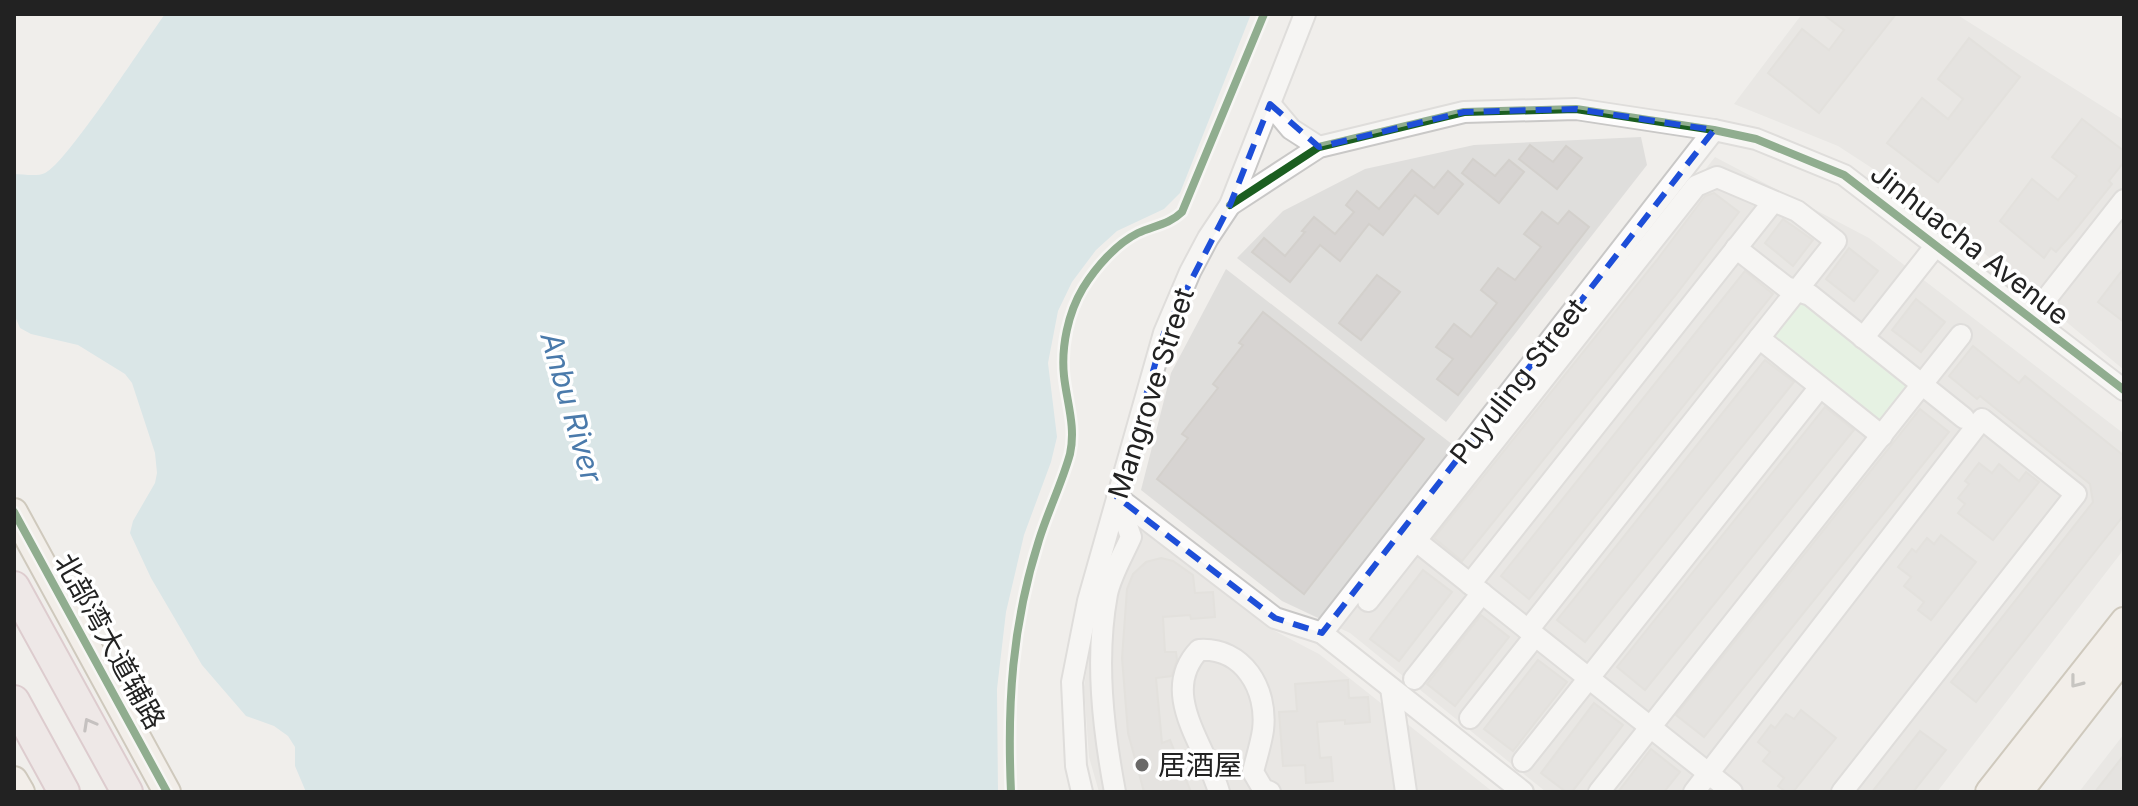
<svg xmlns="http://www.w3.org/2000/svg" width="2138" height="806" font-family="Inter,'Noto Sans SC',sans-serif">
<rect width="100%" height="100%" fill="#f0eeeb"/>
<g fill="#dfdedc">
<polygon points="1802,14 1956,14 2124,120 2124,370 1918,198 1838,146 1734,104"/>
<polygon points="1641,137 1647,165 1446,422 1237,258 1283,211 1365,169 1474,145"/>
<polygon points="1715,157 1869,238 2123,433 2124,544 2121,553 1937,792 1546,792 1350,633 1282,601 1141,490 1171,373 1226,269 1475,462"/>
<polygon points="1134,528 1152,536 1271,629 1319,654 1493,792 1099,792 1089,757 1084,687 1095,613"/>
<polygon points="2124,734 2124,792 2079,792"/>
</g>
<polygon fill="#daf5da" points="1802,299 1912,387 1881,426 1771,339"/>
<path fill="#bfdbe3" d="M165 14H1251L1180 193 1164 209 1117 231 1096 250 1072 282 1058 311 1048 363 1057 437 1051 462 1024 535 1006 612 997 689 998 792H306L295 766V747L288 736 274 726 246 716 202 665 151 578 130 533 133 521 155 483 157 473 155 453 132 383 125 374 78 345 31 334 20 328 14 314V174C23 174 37 177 45 173 66 164 146 40 165 14Z"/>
<g fill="#d7d4d2" stroke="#d3d0cc" stroke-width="2">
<polygon points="1823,14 1896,14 1819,113 1768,73 1802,29 1829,50 1844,30"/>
<polygon points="1969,38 2020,77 1938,182 1887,143 1922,98 1948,119 1963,99 1938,79"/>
<polygon points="2082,119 2124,151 2124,162 2109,181 2112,184 2072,234 2056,252 2051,248 2044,258 2000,221 2032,179 2058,200 2077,176 2052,157"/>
<polygon points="1530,145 1553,162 1566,146 1582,158 1557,189 1519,159"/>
<polygon points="1473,159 1495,176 1509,160 1524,172 1499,203 1462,173"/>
<polygon points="1412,170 1434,188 1448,171 1463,184 1438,214 1415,195 1383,235 1369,224 1340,261 1320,245 1290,282 1252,252 1264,238 1285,256 1305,232 1302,231 1314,217 1335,234 1354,212 1346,205 1357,191 1379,209"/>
<polygon points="1714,193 1739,212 1675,296 1462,561 1434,538 1657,260 1705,196"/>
<polygon points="1569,211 1589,227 1458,395 1437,379 1453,359 1436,347 1454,324 1471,337 1497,303 1481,290 1498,268 1515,280 1541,247 1524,234 1542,212 1558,224"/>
<polygon points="1783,219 1813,240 1793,266 1765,243"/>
<polygon points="1849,248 1878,271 1854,301 1826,279"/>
<polygon points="2124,268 2124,322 2098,302"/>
<polygon points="1745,271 1773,294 1529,599 1501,576"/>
<polygon points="1377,275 1400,292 1361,340 1339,323"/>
<polygon points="1916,299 1945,322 1921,352 1892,330"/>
<polygon points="1263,312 1424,439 1304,594 1157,479 1188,438 1182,434 1218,388 1213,384 1243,345 1239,343"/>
<polygon points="1973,346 2019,383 2025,376 2123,455 2124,458 2124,515 1976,702 1951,682 2093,502 2090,484 1980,396 1977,399 1949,376"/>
<polygon points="1765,360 1794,382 1585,642 1557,620"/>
<polygon points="1825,407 1854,430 1645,690 1617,667"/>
<polygon points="1920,409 1949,432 1704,737 1676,715"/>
<polygon points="1979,463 1992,473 1999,464 2019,481 2026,472 2039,482 1993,540 1958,513 1965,504 1958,498 1969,484 1965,481"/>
<polygon points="1941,535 1976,562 1931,620 1918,610 1924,602 1904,586 1911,577 1898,567 1912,549 1916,552 1927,538 1934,544"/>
<polygon points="1161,558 1173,561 1193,575 1195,593 1213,592 1215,617 1191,619 1190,615 1163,617 1165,652 1176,652 1177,660 1172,676 1156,678 1162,743 1170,740 1191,792 1144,792 1128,733 1122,658 1127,589 1133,574 1146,562"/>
<polygon points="1423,570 1452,592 1399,661 1370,639"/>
<polygon points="1481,615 1509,637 1455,706 1427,684"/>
<polygon points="1538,660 1567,682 1513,751 1484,729"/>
<polygon points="1348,680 1349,698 1368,697 1370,722 1345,724 1345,720 1317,722 1320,758 1331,757 1333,781 1306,783 1305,765 1283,766 1279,712 1297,711 1295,684"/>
<polygon points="1594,703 1623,725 1572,792 1566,792 1541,773"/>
<polygon points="1801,710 1836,738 1793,792 1786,792 1778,786 1784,778 1763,761 1770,752 1758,742 1771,725 1775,728 1786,714 1794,719"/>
<polygon points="1920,731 1946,750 1913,792 1872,792"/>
<polygon points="1651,749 1680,772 1664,792 1618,792"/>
<polygon points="2124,755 2124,792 2095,792"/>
</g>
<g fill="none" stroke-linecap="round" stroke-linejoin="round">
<g stroke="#c9c8c7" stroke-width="24">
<g id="minor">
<polyline points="1270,104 1291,129 1319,147"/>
<polyline points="1230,205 1319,147 1464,112 1576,109 1714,130 1756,139 1844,175 2124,390"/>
<polyline points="1736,248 1786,287 1810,295 1964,418"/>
<polyline points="2031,318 2124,200"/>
<polyline points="1759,338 1882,436"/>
<polyline points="1863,338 1937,244"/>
<polyline points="1117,497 1275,618 1322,633 1523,792"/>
<polyline points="1415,540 1732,792"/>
<polyline points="1470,584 1773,202"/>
<polyline points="1368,601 1696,186 1717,177 1797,211 1836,241 1528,630"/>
<polyline points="1322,633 1714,130"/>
<polyline points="1414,679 1482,593"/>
<polyline points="1391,688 1406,792"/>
<polyline points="1470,718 1535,636"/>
<polyline points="1523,761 1820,387"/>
<polyline points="1082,792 1076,766 1072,682 1088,601 1164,333 1190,272 1208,238 1230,205 1305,14"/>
<path d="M1115 792C1103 728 1095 659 1107 594 1111 575 1123 555 1131 537L1117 497"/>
<path d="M1219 792C1206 746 1158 693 1199 650 1243 647 1268 689 1263 730 1261 744 1256 759 1253 772L1263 789 1270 792"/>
<polyline points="1599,792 1961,335"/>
<polyline points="1694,792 1982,419 2076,494 1842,792"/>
</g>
</g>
<g stroke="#a79c86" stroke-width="30">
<g id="major">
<polyline points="14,512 167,792"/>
<polyline points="14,780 21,792"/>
<polyline points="1989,792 2124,621"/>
<polyline points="2019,792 2124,657"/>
</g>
</g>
<g stroke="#c5a2ac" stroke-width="34">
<g id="highway">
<polyline points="14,587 127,792"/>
<polyline points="14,701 64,792"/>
</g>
</g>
<use href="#minor" stroke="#fdfcfc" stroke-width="20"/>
<use href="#major" stroke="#f3ede7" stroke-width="26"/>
<use href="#highway" stroke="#ece0e2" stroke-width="30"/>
<g stroke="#fff" stroke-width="13">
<g id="cycleway">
<polyline points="1230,205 1319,147 1464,112 1576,109 1714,130 1756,139 1844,175 2124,390"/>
<polyline points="14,512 167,792"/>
<path d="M1011 792C1007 704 1012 625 1039 540 1048 511 1062 483 1070 454 1076 427 1067 403 1064 376 1061 347 1068 313 1083 288 1096 267 1116 244 1138 233 1153 226 1170 224 1182 212L1264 14"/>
</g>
</g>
<use href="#cycleway" stroke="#1b5e20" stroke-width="8"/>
</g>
<defs><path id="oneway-chevron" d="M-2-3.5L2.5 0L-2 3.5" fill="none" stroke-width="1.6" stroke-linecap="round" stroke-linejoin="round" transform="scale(2)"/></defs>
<use stroke="#95928e" href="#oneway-chevron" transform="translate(2076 682) rotate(128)"/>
<use stroke="#918a8c" href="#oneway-chevron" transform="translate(89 724) rotate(-119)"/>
<path d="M0 0H2138V806H0ZM1270 104 1319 147 1464 112 1576 109 1714 130 1322 633 1275 618 1117 497 1164 333 1230 205Z" fill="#f0eeeb" fill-opacity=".55" fill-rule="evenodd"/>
<path fill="none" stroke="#1d4ed8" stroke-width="6" stroke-dasharray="16 10" stroke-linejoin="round" d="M1270 104 1319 147 1464 112 1576 109 1714 130 1322 633 1275 618 1117 497 1164 333 1230 205Z"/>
<circle fill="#6a6968" stroke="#fff" stroke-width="3" cx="1142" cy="765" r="8"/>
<g text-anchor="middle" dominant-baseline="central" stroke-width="7" stroke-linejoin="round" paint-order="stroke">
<g font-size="28" fill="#222" stroke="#fff">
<text transform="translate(1970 244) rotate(38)">Jinhuacha Avenue</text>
<text transform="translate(1518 381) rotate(-52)">Puyuling Street</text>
<text transform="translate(1151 393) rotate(-72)">Mangrove Street</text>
<text transform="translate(110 641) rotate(61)">北部湾大道辅路</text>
</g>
<g font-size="28" fill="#222" stroke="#fff" text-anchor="start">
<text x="1158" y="765">居酒屋</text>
</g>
<g font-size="30" font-style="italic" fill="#4a7aab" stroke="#fff">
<text transform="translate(572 407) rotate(74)">Anbu River</text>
</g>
</g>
<rect width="2138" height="806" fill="none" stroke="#222222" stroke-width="32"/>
</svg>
